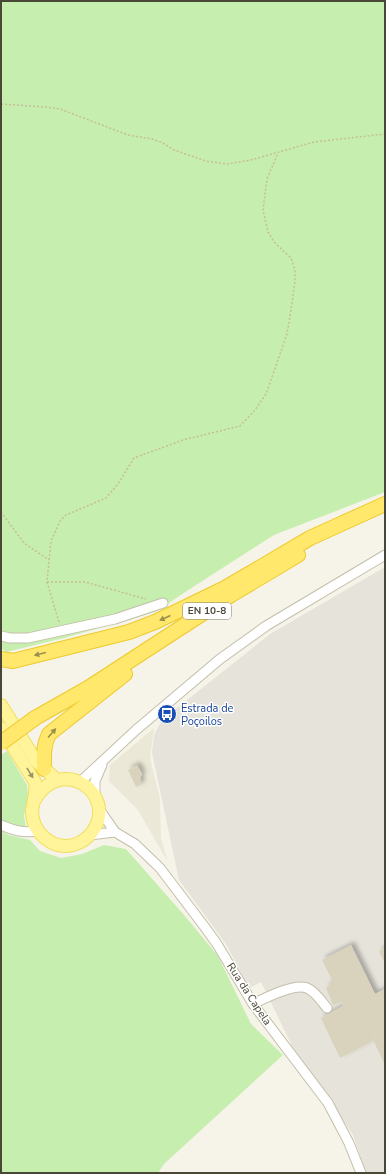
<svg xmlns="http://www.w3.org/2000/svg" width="386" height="1174" font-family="'Nunito Sans',sans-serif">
<defs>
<filter id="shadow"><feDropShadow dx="3.5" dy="-3.5" stdDeviation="2" flood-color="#0004"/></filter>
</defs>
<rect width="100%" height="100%" fill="#f6f4e9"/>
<polygon fill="#ebe8d7" points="154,728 150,758 160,799 161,839 168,862 138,810 109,781 110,765"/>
<polygon fill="#e6e3db" points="385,567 385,1173 366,1173 353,1135 324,1092 292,1046 261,982 249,988 226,944 179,880 152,753 154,735 162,720 270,634"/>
<g fill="#c6eeae">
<polygon points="1,1 385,1 385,492 274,535 196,585 155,612 64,638 6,652 1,648"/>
<polygon points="7,751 27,785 28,796 24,816 26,828 11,825 1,820 1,755"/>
<polygon points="1,831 9,835 30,840 40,851 61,858 82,854 104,845 126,849 184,915 218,956 251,1024 283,1055 164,1164 158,1173 1,1173"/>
</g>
<g fill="#d9d3bd" filter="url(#shadow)">
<polygon points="137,765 142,774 140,778 141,781 141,785 136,787 128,770"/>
<polygon points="351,945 375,994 385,989 385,1065 365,1023 373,1041 340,1058 321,1018 343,1006 341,1002 333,1005 326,988 333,982 322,960"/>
<polygon points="385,948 385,964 379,951"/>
</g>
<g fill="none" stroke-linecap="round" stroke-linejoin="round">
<g stroke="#c3bfaa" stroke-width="11">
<g id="minor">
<polyline points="1,636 10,638 28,638 115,619 163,603"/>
<polyline points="80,782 136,730 220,659 266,626 385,555"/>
<polyline points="95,796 95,781 102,765"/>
<polyline points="99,809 115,832 135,844 160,868 204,926 217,944 253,1004 328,1103 349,1143 361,1173"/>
<path d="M1 825C15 831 23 833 38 831"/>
<polyline points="90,835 115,832"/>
<path d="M253 1004C265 998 294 983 307 988 315 991 322 1002 327 1008"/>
</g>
</g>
<g stroke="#f0de5d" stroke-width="14">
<g id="major">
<polyline points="1,705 36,761 57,780"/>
<path d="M1 728 35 782C37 792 33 801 32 811 32 833 53 850 73 845 81 843 88 838 93 831 118 794 61 753 34 801"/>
</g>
</g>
<g stroke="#eec92c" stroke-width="16">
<g id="highway">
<polyline points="1,659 13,661 129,632 155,622 225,588 310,538 385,504"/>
<polyline points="35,718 88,688 231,595 298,555"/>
<path d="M44 769C44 756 43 746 49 734L125 674"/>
</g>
</g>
<g stroke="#c6be9a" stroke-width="1.5" stroke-dasharray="2 2" stroke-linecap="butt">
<polyline points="1,104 45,107 60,109 128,135 152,139 163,143 174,150 206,161 227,164 251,160 314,142 385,134"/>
<polyline points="1,512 24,543 49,560"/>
<polyline points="47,582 85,582 146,599"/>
<polyline points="59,622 47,582 51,541 60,521 66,515 106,498 118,484 134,458 183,440 240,426 255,410 266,394 287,334 292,304 295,280 295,270 291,258 275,243 268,232 263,210 267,179 278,153"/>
</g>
<use href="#minor" stroke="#fff" stroke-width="9"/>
<use href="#major" stroke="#fff499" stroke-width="12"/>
<use href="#highway" stroke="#ffe86b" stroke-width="14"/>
<g stroke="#eec92c" stroke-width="16" stroke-linecap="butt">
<polyline id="highway-bridge" points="1,743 35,718"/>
</g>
<use href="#highway-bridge" stroke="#ffe86b" stroke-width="14"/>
</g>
<defs><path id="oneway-solid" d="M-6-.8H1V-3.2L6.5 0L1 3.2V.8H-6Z"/></defs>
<g fill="#9c8f4e">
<use href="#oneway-solid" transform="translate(165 618) rotate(155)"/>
<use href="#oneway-solid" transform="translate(40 654) rotate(166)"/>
<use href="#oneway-solid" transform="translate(52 733) rotate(-49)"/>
</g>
<use fill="#9c9563" href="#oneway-solid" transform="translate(30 773) rotate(59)"/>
<defs>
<g id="bus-disc" transform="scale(1)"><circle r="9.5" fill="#1a4fb4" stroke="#fff"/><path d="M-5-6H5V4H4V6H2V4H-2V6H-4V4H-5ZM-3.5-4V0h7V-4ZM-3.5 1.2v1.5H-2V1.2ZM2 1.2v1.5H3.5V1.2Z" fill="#fff"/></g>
</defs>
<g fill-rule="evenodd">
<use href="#bus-disc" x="167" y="714"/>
</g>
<g text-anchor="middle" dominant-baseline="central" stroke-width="3" stroke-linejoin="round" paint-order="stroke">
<rect fill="#fff" stroke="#817e72" stroke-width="1" x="183" y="603" width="48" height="16" rx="3"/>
<g font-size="10" font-weight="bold" fill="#4b4736">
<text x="207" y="611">EN 10-8</text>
</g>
<g font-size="11" fill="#164399" stroke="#fff" text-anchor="start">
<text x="181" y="708">Estrada de<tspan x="181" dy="13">Poçoilos</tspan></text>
</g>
<g font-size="11" fill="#4b4736" stroke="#fff">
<text transform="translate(249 994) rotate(57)">Rua da Capela</text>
</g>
</g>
<rect width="386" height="1174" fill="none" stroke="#4b4736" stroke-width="4"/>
</svg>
